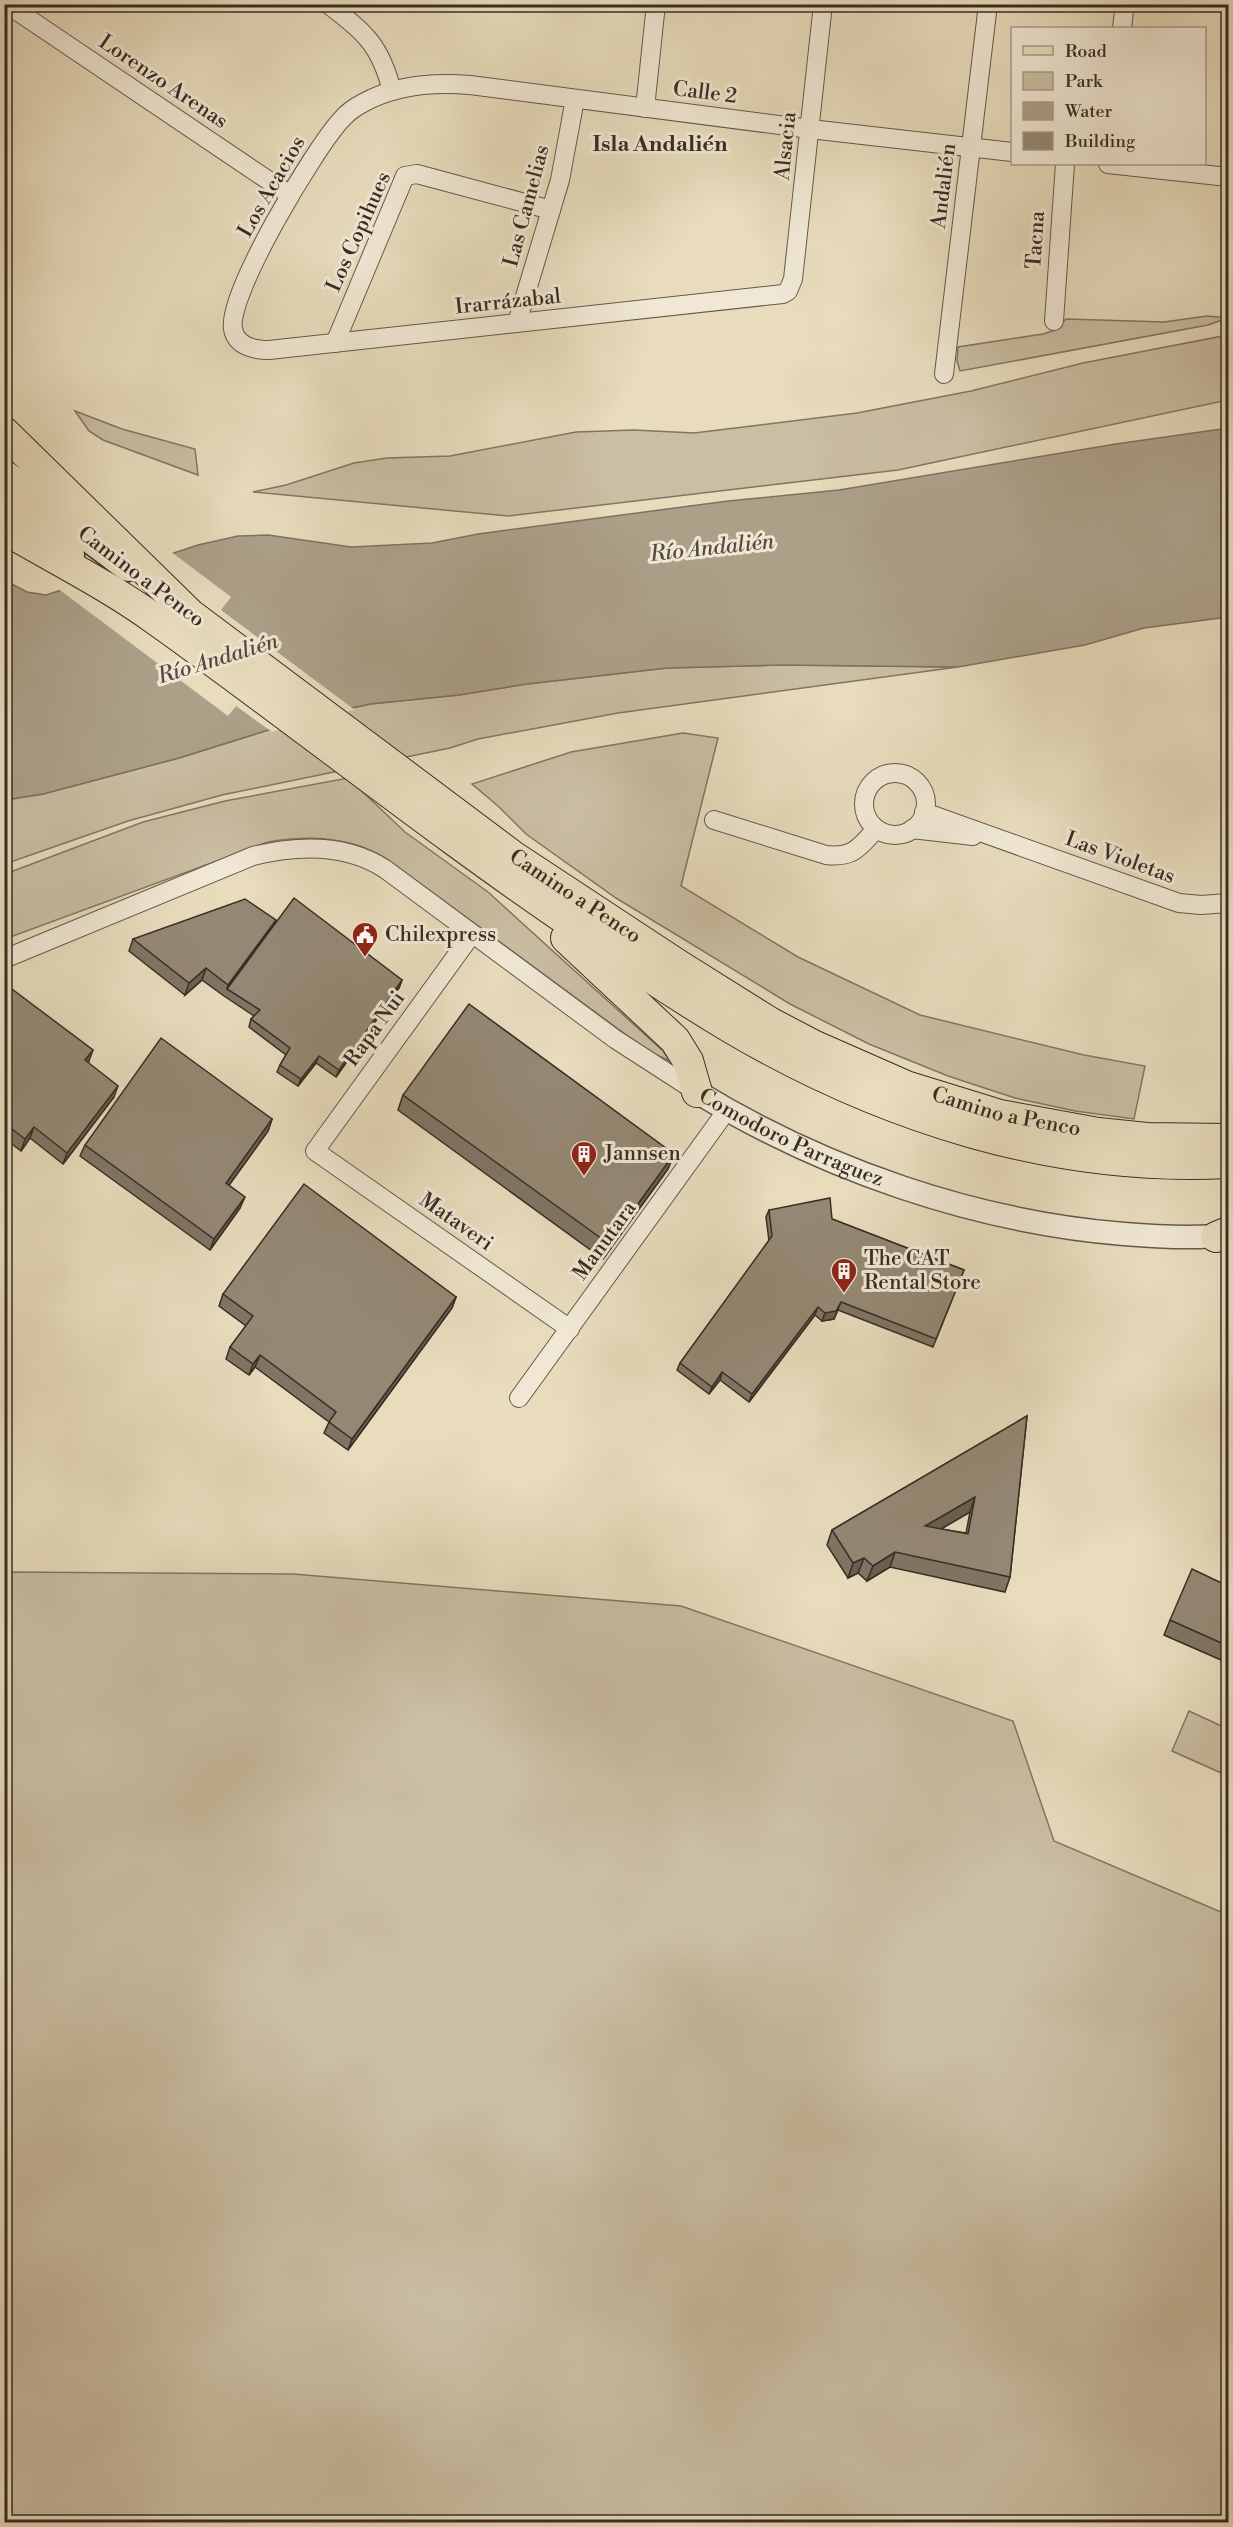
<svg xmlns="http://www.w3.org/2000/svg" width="1233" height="2527" font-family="'Libre Bodoni',serif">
<rect width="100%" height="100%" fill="#e8dcbd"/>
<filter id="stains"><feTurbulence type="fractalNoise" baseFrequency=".00333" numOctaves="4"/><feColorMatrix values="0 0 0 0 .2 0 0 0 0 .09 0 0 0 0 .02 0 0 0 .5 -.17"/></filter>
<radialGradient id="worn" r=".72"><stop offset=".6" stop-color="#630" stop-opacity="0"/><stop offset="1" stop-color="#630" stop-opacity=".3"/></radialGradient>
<g fill="#cabea3" stroke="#817664" stroke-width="1.5">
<polygon points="1207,316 1228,318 1208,325 960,371 957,361 958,347 1043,334 1055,330 1066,319 1164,322"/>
<polygon points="1228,335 1228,400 898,470 508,516 253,492 286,485 354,463 387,458 450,456 576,432 634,430 694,433 857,413 971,391 1083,363"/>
<polygon points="75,411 122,429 195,449 198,475 103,440 89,431"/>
<polygon points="782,665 958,667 618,713 478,739 450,748 222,795 128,821 5,864 4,800 43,794 179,758 310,717 370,704 459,695 527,684 667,668"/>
<polygon points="683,733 718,738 681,886 798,957 920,1015 1084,1055 1145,1066 1134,1119 1075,1111 1015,1098 948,1076 869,1044 790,1004 616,898 526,834 498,806 472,784 571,752"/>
<path d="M348 778 405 832 488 892 663 1051 670 1061 648 1051 387 859C352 837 308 835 268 842L5 939V874L143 822 225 801Z"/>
<polygon points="4,1572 293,1574 681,1606 1013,1721 1054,1841 1228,1915 1228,2522 5,2522 5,2486 12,2377 4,2370"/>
<polygon points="1189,1711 1228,1729 1228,1776 1172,1751"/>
</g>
<polygon fill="#aca089" stroke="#7e7261" stroke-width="1.5" points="1228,428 1228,617 1144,628 1085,645 958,667 782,665 667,668 527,684 459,695 370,704 310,717 179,758 43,794 5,800 4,580 27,592 46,595 198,545 238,536 268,535 351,547 432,543 478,534 728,501 839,490 1116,444"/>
<polygon fill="#e8dcbd" points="170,551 231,597 221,610 355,710 310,720 272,732 236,706 228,716 57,588"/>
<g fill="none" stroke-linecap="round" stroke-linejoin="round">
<g stroke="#64594b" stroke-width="20">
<g id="minor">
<polyline points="12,4 17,11 290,195"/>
<path d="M328 4C365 33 380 44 392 91"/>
<path d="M823 4 793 279 788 291 783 294 269 350C254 350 236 346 233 329 227 294 315 148 341 120 347 113 355 107 363 103 395 85 433 82 470 85L810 129 1012 152"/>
<polyline points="1122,28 1124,11"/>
<polyline points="645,108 656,4"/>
<polyline points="1108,164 1228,177"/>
<polyline points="1054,321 1065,164"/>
<polyline points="517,323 560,180 575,99"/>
<polyline points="335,343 405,176 417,174 551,210"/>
<polyline points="944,374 988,4"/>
<circle cx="895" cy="804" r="31"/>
<polyline points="924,812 1179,903 1201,905 1228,903"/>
<path d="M714 820 826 855C853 858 859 848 876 829"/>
<polyline points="912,829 973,836"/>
<polyline points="472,934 315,1151 570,1329"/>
<path d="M4 959 253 856C298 845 345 843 385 869L615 1039 697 1092"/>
<polyline points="519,1398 727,1110"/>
</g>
</g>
<g stroke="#64594b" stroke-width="25">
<g id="tertiary">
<path id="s1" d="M697 1092C825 1170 976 1222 1124 1234 1159 1237 1194 1239 1228 1235"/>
</g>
</g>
<g stroke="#382d25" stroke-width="31">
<g id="primary">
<polyline points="4,474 128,567"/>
<polyline points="4,506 70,555"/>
</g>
</g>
<g stroke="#382d25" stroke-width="32">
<g id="trunk">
<path id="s2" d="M4 432 190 614 513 856 677 964 771 1023 815 1046 906 1086 1000 1115 1098 1133 1147 1138 1228 1139"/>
<path d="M4 529C55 559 109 586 156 620 298 721 433 830 578 928 628 963 679 997 731 1028 882 1117 1053 1172 1228 1163"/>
<polyline points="566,938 675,1040 688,1061 697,1092"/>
<polyline points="1216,1237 1228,1232"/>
</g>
</g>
<use href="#minor" stroke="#f0e8d4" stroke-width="18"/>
<use href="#tertiary" stroke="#f0e8d4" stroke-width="22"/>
<use href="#primary" stroke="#e8dcbd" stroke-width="28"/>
<use href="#trunk" stroke="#e8dcbd" stroke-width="30"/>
</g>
<g fill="#7f7564" stroke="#382d25" stroke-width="1.5" fill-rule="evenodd">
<polygon points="275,924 402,980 399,988 336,1077 316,1063 298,1086 277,1072 280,1065 286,1055 249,1027 251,1019 254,1016 224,996 202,980 185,995 129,951 133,939"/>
<polygon points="4,983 89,1061 88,1062 114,1097 63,1164 30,1138 21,1151 4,1138"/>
<polygon points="403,1095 674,1154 668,1169 603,1259 398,1110"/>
<polygon points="272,1119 268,1131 229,1185 240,1208 210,1250 80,1156 85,1145"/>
<polygon points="769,1210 832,1219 964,1270 933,1347 838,1310 834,1319 822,1321 815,1315 749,1402 720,1380 709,1394 677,1370 680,1363 769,1241 766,1217"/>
<polygon points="223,1294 456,1297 452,1308 348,1450 324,1433 329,1422 255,1367 249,1375 226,1359 230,1347 246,1326 219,1306"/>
<path d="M1027 1416 1010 1577 1005 1592 890 1567 867 1581 858 1573 848 1578 827 1545 832 1530ZM970 1512 966 1533 941 1529Z"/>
<polygon points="1228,1586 1228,1663 1164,1635 1170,1620"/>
</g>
<g fill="#685f51" stroke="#382d25" stroke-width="1.5">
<polygon points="276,920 272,931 227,989 228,985"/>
<polygon points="206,968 202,980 185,995 189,983"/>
<polygon points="402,980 399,988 336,1077 339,1070"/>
<polygon points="93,1050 89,1061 81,1072 85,1060"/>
<polygon points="319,1056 316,1063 298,1086 301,1079"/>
<polygon points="118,1086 114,1097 63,1164 67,1153"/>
<polygon points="272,1119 268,1131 222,1195 226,1183"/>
<polygon points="34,1127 30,1138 21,1151 25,1139"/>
<polygon points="674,1154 668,1169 603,1259 609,1244"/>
<polygon points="245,1197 240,1208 210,1250 214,1239"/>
<polygon points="456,1297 452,1308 348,1450 352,1439"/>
<polygon points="841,1302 834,1319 822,1321 825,1313"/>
<polygon points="818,1307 815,1315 749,1402 752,1394"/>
<polygon points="260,1355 255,1367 249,1375 253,1364"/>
<polygon points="722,1372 720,1380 709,1394 712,1387"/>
<polygon points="975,1497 970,1512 920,1541 925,1526"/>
<polygon points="895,1552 890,1567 867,1581 873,1566"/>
<polygon points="864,1558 858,1573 848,1578 853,1563"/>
</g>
<g fill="#948874" stroke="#382d25" stroke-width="1.5" fill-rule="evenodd">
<polygon points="294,898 402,980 339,1070 319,1056 301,1079 280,1065 290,1048 251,1019 260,1010 227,989"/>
<polygon points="245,899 276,920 228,985 206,968 189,983 133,939"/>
<polygon points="4,983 93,1050 85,1060 118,1086 67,1153 34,1127 25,1139 4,1123"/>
<polygon points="469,1004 674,1154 609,1244 403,1095"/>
<polygon points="161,1038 272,1119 226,1183 245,1197 214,1239 85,1145"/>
<polygon points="304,1184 456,1297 352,1439 329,1422 336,1412 260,1355 253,1364 230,1347 253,1316 223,1294"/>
<polygon points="830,1198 832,1219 964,1270 936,1339 841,1302 836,1311 825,1313 818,1307 752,1394 722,1372 712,1387 680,1363 772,1236 769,1210"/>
<path d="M1027 1416 1010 1577 895 1552 873 1566 864 1558 853 1563 832 1530ZM975 1497 968 1534 925 1526Z"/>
<polygon points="1192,1569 1228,1586 1228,1646 1170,1620"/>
</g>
<defs>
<g id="civic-pin" transform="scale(1.35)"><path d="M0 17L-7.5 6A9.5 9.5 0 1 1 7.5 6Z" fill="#8f2418" stroke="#f0e8d4"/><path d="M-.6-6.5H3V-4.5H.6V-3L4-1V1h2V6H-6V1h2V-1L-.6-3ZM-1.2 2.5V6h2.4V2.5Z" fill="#fff"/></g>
<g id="building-pin" transform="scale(1.35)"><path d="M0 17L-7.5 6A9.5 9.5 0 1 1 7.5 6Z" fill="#8f2418" stroke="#f0e8d4"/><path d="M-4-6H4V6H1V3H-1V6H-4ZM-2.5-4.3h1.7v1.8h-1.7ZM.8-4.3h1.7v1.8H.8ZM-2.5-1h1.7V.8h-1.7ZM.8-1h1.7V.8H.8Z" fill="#fff"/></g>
</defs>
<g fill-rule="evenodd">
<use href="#civic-pin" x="365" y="935"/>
<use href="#building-pin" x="584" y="1154"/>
<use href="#building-pin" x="844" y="1271"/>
</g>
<g text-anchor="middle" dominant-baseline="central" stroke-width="6" stroke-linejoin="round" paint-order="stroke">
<g font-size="21" fill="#382d25" stroke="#f0e8d4">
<text transform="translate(163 82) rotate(34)">Lorenzo Arenas</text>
<text transform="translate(705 93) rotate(7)">Calle 2</text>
<text transform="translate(786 146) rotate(-84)">Alsacia</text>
<text transform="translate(944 186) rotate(-83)">Andalién</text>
<text transform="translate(272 187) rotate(-60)">Los Acacios</text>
<text transform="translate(527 206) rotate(-75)">Las Camelias</text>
<text transform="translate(359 232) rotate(-66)">Los Copihues</text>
<text transform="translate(1036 240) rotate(-86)">Tacna</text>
<text transform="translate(508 302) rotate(-6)">Irarrázabal</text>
<text transform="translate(141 577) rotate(37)">Camino a Penco</text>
<text transform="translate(1120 858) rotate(20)">Las Violetas</text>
<text stroke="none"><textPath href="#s2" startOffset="738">Camino a Penco</textPath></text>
<text transform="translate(375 1029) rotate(-54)">Rapa Nui</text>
<text stroke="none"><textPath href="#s2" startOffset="1224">Camino a Penco</textPath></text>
<text stroke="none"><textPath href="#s1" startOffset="105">Comodoro Parraguez</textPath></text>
<text transform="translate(456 1222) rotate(35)">Mataveri</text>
<text transform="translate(605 1241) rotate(-54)">Manutara</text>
</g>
<g font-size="21" fill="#382d25" stroke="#f0e8d4" text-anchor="start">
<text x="385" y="935">Chilexpress</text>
<text x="604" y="1154">Jannsen</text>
<text x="864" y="1259">The CAT<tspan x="864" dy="24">Rental Store</tspan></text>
</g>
<g font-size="22" font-weight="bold" fill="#382d25" stroke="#f0e8d4">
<text x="660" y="144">Isla Andalién</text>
</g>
<g font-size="22" font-style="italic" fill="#554a3e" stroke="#f0e8d4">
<text transform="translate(712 548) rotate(-6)">Río Andalién</text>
<text transform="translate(218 659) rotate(-17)">Río Andalién</text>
</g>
</g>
<rect width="1233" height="2527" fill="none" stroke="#e8dcbd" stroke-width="24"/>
<rect x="6" y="6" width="1221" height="2515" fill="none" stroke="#382d25" stroke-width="3"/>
<rect x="12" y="12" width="1209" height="2503" fill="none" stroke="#382d25" stroke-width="1.5"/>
<rect x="1011" y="27" width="195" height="138" fill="#f0e8d4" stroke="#a69d8e" stroke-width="1.5"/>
<rect x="1023" y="46" width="30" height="9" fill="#e8dcbd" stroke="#a69d8e" stroke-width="1.5"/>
<text x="1065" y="57" font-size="18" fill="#382d25">Road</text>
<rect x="1023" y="72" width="30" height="18" fill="#cabea3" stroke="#a69d8e" stroke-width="1.5"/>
<text x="1065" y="87" font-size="18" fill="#382d25">Park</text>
<rect x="1023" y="102" width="30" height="18" fill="#aca089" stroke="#a69d8e" stroke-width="1.5"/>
<text x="1065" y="117" font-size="18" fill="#382d25">Water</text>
<rect x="1023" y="132" width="30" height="18" fill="#948874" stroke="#a69d8e" stroke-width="1.5"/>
<text x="1065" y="147" font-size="18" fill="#382d25">Building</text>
<rect width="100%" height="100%" filter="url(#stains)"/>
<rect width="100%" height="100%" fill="url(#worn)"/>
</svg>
